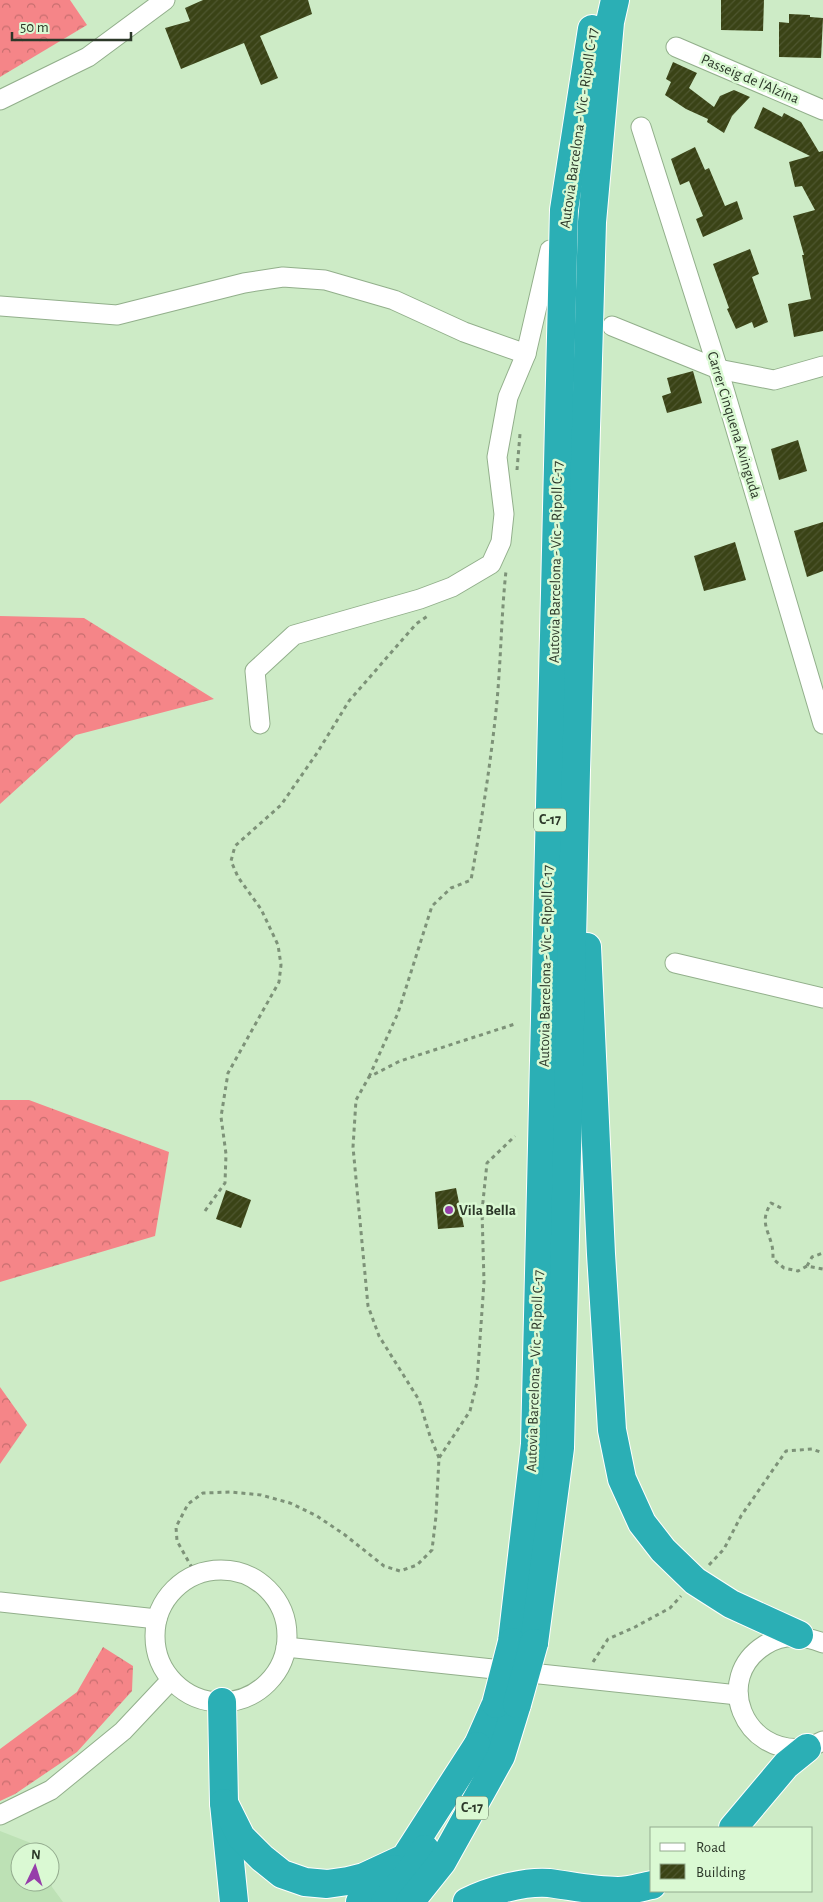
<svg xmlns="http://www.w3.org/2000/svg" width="823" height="1902" font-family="'Alegreya Sans',sans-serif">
<defs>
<pattern id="forest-crowns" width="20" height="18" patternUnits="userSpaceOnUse" patternTransform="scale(1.25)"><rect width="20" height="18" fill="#f58588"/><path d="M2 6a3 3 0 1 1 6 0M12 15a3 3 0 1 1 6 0" fill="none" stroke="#c76e6f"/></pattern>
<pattern id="building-hatch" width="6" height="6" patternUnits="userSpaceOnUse" patternTransform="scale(1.25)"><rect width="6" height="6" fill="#3a4316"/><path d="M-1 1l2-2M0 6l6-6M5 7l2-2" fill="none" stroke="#4e562f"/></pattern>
</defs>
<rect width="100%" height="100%" fill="#cdebc6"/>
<polygon fill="#bde1b5" points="0,1831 41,1847 42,1852 20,1852 20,1882 50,1882 50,1879 52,1887 63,1902 0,1902"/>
<g fill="url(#forest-crowns)">
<polygon points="0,0 70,0 87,25 0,77"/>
<polygon points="0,616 84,618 214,699 76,735 0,804"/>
<polygon points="0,1100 29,1100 169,1152 155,1236 0,1282"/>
<polygon points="0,1387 27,1425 0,1464"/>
<polygon points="103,1647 133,1666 132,1691 77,1752 15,1794 0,1801 0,1749 77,1692"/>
</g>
<g fill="url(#building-hatch)">
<polygon points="203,0 308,0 312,14 260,36 278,78 261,85 244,43 181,69 165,28 190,21 185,8"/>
<polygon points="721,0 764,0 763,31 721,30"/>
<polygon points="789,14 810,15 810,17 823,18 821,58 779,57 779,22 789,23"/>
<polygon points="673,62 697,73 689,88 714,107 720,96 734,90 750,97 732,116 724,133 707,122 708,119 686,109 665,95 671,82 666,79"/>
<polygon points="763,107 782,117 784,113 801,122 819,152 823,151 823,331 794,337 788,304 811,299 802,255 804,255 793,216 815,210 802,186 795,187 789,162 810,156 754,128"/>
<polygon points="695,147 705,170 709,168 725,206 737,201 743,219 703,237 696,219 703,216 689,181 680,185 671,159"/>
<polygon points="750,249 759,274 752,277 768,322 754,328 752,322 736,329 727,309 729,308 713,264"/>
<polygon points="693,371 702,403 667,413 662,396 671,393 667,378"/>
<polygon points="798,440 807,471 779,480 771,449"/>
<polygon points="823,522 823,571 807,577 794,531"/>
<polygon points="735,542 746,580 704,591 694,556"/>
<polygon points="456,1188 464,1227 438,1229 435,1192"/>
<polygon points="226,1190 251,1200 241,1228 216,1219"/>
</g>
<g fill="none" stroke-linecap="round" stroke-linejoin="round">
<g stroke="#92af8b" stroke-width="21">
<g id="minor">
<polyline points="676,47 823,110"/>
<polyline points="0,100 88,57 165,0"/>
<polyline points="641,127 718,369 823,724"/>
<polyline points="0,306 117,315 244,283 283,277 325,280 394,300 464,332 526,354 550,250"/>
<polyline points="612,326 718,369 774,380 823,366"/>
<polyline points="260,724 255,671 294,635 420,599 452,587 491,564 501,542 504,514 497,457 508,397 526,354"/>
<polyline points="675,963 823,998"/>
<circle cx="221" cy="1636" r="66"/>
<polyline points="0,1602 157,1619"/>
<path d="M823 1643C803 1635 784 1633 765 1645 712 1678 744 1756 805 1748 811 1747 817 1744 823 1741"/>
<polyline points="286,1647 738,1695"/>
<polyline points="0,1815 51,1790 123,1731 171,1680"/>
</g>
</g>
<g stroke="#fff" stroke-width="30">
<g id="highway">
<polyline points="587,947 601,1254 612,1430 622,1479 642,1523 663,1550 695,1581 731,1604 799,1635"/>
<polyline points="512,1642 535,1444 564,210 592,29"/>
<polyline points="534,1643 560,1448 576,770 592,222 610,22 615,0"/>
<polyline points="222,1702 224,1803 234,1902"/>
<polyline points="470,1763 496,1704"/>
<polyline points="224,1803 241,1837 262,1858 282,1874 305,1882 327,1884 348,1881 364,1877 405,1858 477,1746"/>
<polyline points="733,1828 786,1765 807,1748"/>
<polyline points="360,1902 394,1869"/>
<polyline points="385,1902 413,1868 425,1849"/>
<polyline points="410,1902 442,1862 501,1756 517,1704"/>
<path d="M467 1902C489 1891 524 1881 549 1883 572 1886 594 1891 618 1891 629 1891 641 1887 652 1885"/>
</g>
</g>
<g stroke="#7d9278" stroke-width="3" stroke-dasharray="4 4" stroke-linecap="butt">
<polyline points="517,470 520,434"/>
<path d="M369 1077 398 1013 432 906 451 888 471 880C481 824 490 768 496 711 501 664 501 617 506 571"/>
<path d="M781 1208 771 1203C761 1220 766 1226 771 1242 773 1248 773 1254 773 1259L784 1268 798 1271 807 1266 823 1269"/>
<polyline points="205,1211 225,1183 226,1154 221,1117 228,1073 279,982 281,965 278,945 261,909 238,877 231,861 235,846 281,805 317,753 349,701 416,624 429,615"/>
<polyline points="807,1266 812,1257 823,1253"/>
<polyline points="439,1458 430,1436 419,1400 379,1336 368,1306 353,1147 356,1100 369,1077 400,1061 515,1024"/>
<polyline points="709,1565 724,1549 741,1516 786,1451 812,1449 823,1453"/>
<polyline points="196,1575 177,1541 176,1527 188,1504 203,1493 231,1492 261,1495 290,1503 317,1516 345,1535 384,1566 400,1571 417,1565 432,1550 436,1516 439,1458 470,1411 477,1382 484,1282 482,1211 487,1163 515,1136"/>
<polyline points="593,1662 608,1639 635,1627 670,1608 681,1596"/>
</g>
<use href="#minor" stroke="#fff" stroke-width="19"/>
<use href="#highway" stroke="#2bafb5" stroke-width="28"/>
<g stroke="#fff" stroke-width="30" stroke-linecap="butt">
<g id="highway-bridge">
<polyline points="496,1704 512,1642"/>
<polyline points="517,1704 534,1643"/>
</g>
</g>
<use href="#highway-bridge" stroke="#2bafb5" stroke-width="28"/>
</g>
<circle fill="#963eaa" stroke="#daf9d3" stroke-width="2" cx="449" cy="1210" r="5"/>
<g text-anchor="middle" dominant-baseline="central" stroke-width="5" stroke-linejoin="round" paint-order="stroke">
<g fill="#daf9d3" stroke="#60725c" stroke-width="1">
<rect x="534" y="808.5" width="32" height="23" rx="4"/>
<rect x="456" y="1796.5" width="32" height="23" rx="4"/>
</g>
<g font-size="14" font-weight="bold" fill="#2c3829">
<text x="550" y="820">C-17</text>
<text x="472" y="1808">C-17</text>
</g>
<g font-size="15" fill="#2c3829" stroke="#daf9d3">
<text transform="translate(750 79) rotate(23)">Passeig de l'Alzina</text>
<text transform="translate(579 128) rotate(-82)">Autovia Barcelona - Vic - Ripoll C-17</text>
<text transform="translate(734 425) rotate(73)">Carrer Cinquena Avinguda</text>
<text transform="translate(556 562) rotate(-89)">Autovia Barcelona - Vic - Ripoll C-17</text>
<text transform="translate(546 966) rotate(-89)">Autovia Barcelona - Vic - Ripoll C-17</text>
<text transform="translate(535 1371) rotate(-88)">Autovia Barcelona - Vic - Ripoll C-17</text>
</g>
<g font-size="15" font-weight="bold" fill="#2c3829" stroke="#daf9d3" text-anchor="start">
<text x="459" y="1210">Vila Bella</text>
</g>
</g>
<rect x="650" y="1827" width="162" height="65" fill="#daf9d3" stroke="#94ac8f"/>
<rect x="660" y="1843" width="25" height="8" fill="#ffffff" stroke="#94ac8f"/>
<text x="696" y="1852" font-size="15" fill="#2c3829">Road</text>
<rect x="660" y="1864" width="25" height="15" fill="url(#building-hatch)" stroke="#94ac8f"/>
<text x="696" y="1877" font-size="15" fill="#2c3829">Building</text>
<g transform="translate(35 1867) rotate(4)"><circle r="24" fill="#daf9d3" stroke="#94ac8f"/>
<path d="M0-4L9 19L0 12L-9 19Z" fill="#963eaa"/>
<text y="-8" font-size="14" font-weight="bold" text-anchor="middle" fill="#2c3829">N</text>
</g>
<path d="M12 32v8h119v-8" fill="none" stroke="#2c3829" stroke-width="2.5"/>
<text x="20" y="32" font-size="15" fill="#2c3829" stroke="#daf9d3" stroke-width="4" paint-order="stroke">50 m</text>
</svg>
